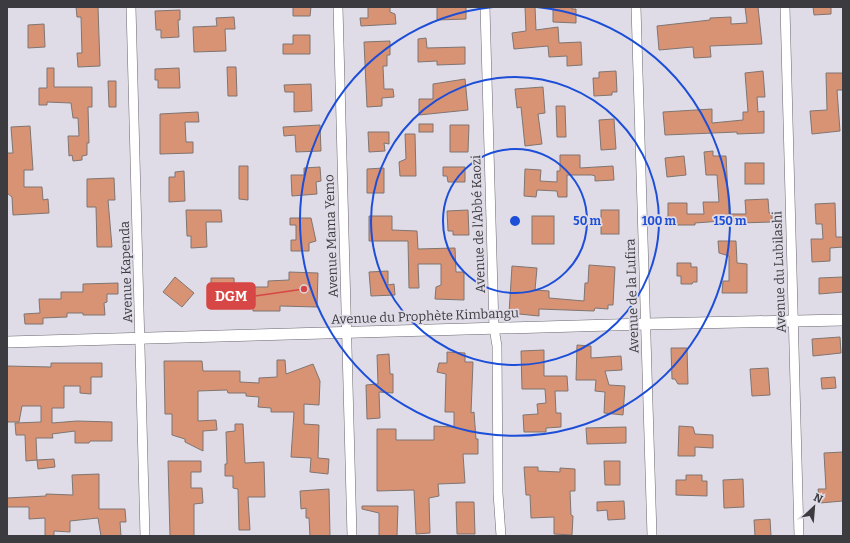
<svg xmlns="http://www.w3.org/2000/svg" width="850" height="543" font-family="Bitter,serif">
<rect width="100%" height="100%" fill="#dfdce7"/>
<g fill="#d89274" stroke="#807571">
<polygon points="76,7 98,7 100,66 78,67 77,53 82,53 81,17 77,17"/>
<polygon points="293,7 311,7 310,16 293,16"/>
<polygon points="368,7 390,7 390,12 395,14 396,24 361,26 360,18 368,18"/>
<polygon points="437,7 466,7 466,19 437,20"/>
<polygon points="525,7 535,7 536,30 558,27 559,43 581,42 582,65 567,66 567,56 549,57 548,46 514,49 512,33 526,31"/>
<polygon points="553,7 572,7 572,9 576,9 576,23 553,22"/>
<polygon points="745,7 758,7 762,44 710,46 711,57 694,58 693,47 659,50 657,26 710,20 710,18 731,17 731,24 747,23"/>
<polygon points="813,7 831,7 831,14 814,15"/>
<polygon points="180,10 180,20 178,20 179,37 161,38 161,30 156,30 155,11"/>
<polygon points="234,17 235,29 225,29 226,51 194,52 193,27 217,26 216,18"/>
<polygon points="44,24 45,47 28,48 28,25"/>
<polygon points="293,35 310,35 310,54 283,54 283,44 293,44"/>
<polygon points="426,38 427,48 465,47 465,64 437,65 437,61 418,62 418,39"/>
<polygon points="390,41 390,55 387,55 387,66 383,66 384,89 393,89 394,97 382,98 382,106 367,107 364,42"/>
<polygon points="227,67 236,67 237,96 228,96"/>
<polygon points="47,68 54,68 54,87 92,87 92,107 88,107 89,143 87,143 87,155 82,156 82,160 73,161 72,155 69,156 68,136 79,136 78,118 73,118 71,103 47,102 47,105 39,105 39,88 47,88"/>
<polygon points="179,68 180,88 158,88 158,80 155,80 155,69"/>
<polygon points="616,71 617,92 612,92 612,95 594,96 593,78 599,78 599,72"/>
<polygon points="763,71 765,97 757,97 758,112 764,111 764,133 737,134 737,132 665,135 663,112 712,109 712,123 743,120 743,112 748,112 745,73"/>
<polygon points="826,73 843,73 843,90 837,90 840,131 812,134 810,111 827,110"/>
<polygon points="465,79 468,110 419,115 419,99 433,99 433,84"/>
<polygon points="108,81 116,81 116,107 109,107"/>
<polygon points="311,84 312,111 294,112 294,92 285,92 284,85"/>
<polygon points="543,87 545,113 538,114 542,144 525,146 521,107 517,108 515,89"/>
<polygon points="556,106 565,106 566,137 557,137"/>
<polygon points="198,112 199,122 185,122 186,142 193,142 193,153 160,154 160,114"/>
<polygon points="614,119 616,149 601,150 599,120"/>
<rect x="419" y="124" width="14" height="8"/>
<polygon points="320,125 321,151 296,152 295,135 284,136 283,127"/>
<polygon points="450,125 469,125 468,152 450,152"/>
<polygon points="30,126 33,170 24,170 24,187 42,187 43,200 48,199 49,213 13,215 12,197 7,193 7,153 13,153 11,127"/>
<polygon points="368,132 389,132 389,144 384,143 385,151 369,152"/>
<polygon points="405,134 415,134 416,176 400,176 399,162 406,159"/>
<polygon points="713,151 713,156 726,156 729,214 746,214 745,200 768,199 769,213 772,213 772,222 739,223 739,221 722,221 695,223 695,225 666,225 666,217 668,216 668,203 687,203 687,214 704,214 703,202 719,202 717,175 706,175 704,152"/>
<polygon points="560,155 580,155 580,168 613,166 614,180 595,181 595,176 592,175 567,175 567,197 558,197 557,191 537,190 536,197 524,196 525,169 541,170 540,181 557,182 557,171 560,171"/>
<polygon points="684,156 686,175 667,177 665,158"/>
<rect x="745" y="163" width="19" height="21"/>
<polygon points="239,166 248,166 248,200 239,199"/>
<polygon points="320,167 321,181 316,182 317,194 292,196 291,175 304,175 304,168"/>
<polygon points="443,167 465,167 465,182 448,182 447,176 443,176"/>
<polygon points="384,168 384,193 367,193 367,169"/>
<polygon points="184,171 185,201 169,202 169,177 175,177 175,172"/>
<polygon points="114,178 115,200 108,200 112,247 97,247 96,207 87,207 87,179"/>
<polygon points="835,203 836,237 843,237 843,247 830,248 830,261 812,262 811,239 823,239 822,224 816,224 815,204"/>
<polygon points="186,210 221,210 222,222 206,222 207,247 191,248 191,236 187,236"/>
<polygon points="468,210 469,235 453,235 453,231 448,231 447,211"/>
<rect x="601" y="210" width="18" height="24"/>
<polygon points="369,216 392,216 392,230 417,231 418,249 455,248 456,272 464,272 464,300 435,299 436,287 441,285 441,264 418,264 419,288 409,288 408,241 369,241"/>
<rect x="532" y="216" width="22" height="28"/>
<polygon points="290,218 311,218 316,241 309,243 309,251 291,251 291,240 296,240 296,225 290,225"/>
<polygon points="718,241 736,241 737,263 747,264 747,293 722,293 723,281 729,281 729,256 719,253"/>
<polygon points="677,263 691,263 691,267 697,267 697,282 693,282 692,284 681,284 681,276 677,276"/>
<polygon points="589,265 615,267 613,305 608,305 608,309 595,308 594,311 539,309 539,316 509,313 512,266 537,268 535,290 549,291 549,298 584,301 585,283 588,283"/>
<polygon points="388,271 388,285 394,284 395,295 371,296 369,272"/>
<polygon points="289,272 318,273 317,307 280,306 280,311 253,311 252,287 268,287 268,281 289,280"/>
<polygon points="175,277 194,293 182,307 163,292"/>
<polygon points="843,277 843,292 819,294 819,278"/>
<polygon points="211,278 234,278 235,307 211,307"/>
<polygon points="118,283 118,294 107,294 107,302 104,303 105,315 83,315 83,313 67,313 67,317 43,318 43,324 25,324 24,314 40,313 39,299 61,299 61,292 83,292 83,284"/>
<polygon points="840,337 841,353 813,356 812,339"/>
<polygon points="577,345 591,346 591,358 621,356 622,370 605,371 609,385 625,386 623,415 604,413 605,392 595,391 596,380 576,380"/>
<polygon points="671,348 687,348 688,384 678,384 675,379 672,379"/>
<polygon points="544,350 544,376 567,376 568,391 555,391 556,413 561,413 561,427 546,428 546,432 524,432 523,415 538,414 537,404 546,403 545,389 522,389 521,351"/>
<polygon points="447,352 465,353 465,362 473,362 471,413 474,412 476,439 478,439 478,454 463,454 465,483 438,484 439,496 429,498 430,533 416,534 414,490 377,491 377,429 396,429 396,440 434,440 434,426 454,427 454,412 445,412 446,374 437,372 439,363 447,363"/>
<polygon points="389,354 390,374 393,374 393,393 379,392 380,418 367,419 366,385 378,384 377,355"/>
<polygon points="277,360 285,360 286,374 313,364 320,381 319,405 304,404 304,424 319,425 318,458 329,459 328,474 310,472 311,458 291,457 294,412 271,412 271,408 258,407 259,397 246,396 246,393 228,393 227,390 198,391 198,421 216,420 217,430 203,431 203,451 185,442 185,439 172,435 172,414 165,414 164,361 202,361 203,371 240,371 240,382 259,383 259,378 277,377"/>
<polygon points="51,363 102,363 102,377 91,377 91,394 80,393 80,386 64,386 64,408 52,408 52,423 77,421 112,422 112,441 90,441 89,443 75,443 75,431 52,434 53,438 36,438 37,460 26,461 25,435 16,435 15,423 41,422 41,406 22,406 19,422 7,422 7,366 51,367"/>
<polygon points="768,368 770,395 752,396 750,369"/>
<polygon points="835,377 836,388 822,389 821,378"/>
<polygon points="235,424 243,424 245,463 264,462 265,497 248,497 250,530 239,530 238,489 233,488 233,476 225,476 225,464 227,464 226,432 235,431"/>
<polygon points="679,426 693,427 695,434 713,435 713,448 695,447 695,456 678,456"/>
<polygon points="626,427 626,443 587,444 586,428"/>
<polygon points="843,452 843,501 820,503 818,489 826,489 824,453"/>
<polygon points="54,459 55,467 38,469 37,460"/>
<polygon points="168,461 201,461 201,472 191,472 191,488 202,488 203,503 194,504 194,536 170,536"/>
<polygon points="604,461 620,461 620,485 605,485"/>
<polygon points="524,467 538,467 538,471 560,472 560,468 575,469 575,491 570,491 571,515 573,516 572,535 554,534 554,517 531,518 530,495 526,495"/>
<polygon points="99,474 99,509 125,509 126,522 120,522 121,536 101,536 98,518 70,521 70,532 54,531 54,536 45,536 45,518 29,519 29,507 7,507 7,498 46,496 46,494 73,495 72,475"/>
<polygon points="686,475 702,475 702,481 707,481 707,496 676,495 676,480 686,480"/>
<polygon points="743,479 744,507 724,508 723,480"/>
<polygon points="329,489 330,536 310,536 309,518 306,518 306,508 301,509 300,491"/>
<polygon points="624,501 625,519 608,520 607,510 597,511 597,502"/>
<polygon points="456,502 474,502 475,534 457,534"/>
<polygon points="362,506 398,506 397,536 379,536 379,513 362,509"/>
<polygon points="770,519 771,536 755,536 754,520"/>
</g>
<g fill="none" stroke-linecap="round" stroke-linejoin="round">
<g stroke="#6a6770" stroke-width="10">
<g id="minor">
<polyline points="131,7 145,536"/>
<polyline points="338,7 352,536"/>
<polyline points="485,7 494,328 497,346 498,493 501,536"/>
<polyline points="636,7 652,536"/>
<polyline points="785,7 799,536"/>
</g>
</g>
<g stroke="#6a6770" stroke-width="12">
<polyline id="tertiary" points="7,342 646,324 843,320"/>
</g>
<use href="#minor" stroke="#fff" stroke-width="9"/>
<use href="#tertiary" stroke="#fff" stroke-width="11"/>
</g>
<g fill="none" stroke="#1d4ed8" stroke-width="2">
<circle cx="515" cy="221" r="72"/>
<circle cx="515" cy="221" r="144"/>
<path d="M537 7A215 215 0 1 1 493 7"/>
</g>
<g text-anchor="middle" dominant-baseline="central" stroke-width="3.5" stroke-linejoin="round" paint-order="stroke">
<g font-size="13" fill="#3c3b3f" stroke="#dfdce7">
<text transform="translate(478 224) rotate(-92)">Avenue de l'Abbé Kaozi</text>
<text transform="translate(331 236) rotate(-92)">Avenue Mama Yemo</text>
<text transform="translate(126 272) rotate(-92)">Avenue Kapenda</text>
<text transform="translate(779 272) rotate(-92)">Avenue du Lubilashi</text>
<text transform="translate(632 296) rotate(-92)">Avenue de la Lufira</text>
<text transform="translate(425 316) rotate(-2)">Avenue du Prophète Kimbangu</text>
</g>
</g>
<circle cx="515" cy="221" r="6" fill="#1d4ed8" stroke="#dfdce7" stroke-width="2"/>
<g font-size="12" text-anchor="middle" font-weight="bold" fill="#1d4ed8" stroke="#dfdce7" stroke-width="3.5" stroke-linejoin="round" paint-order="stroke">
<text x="587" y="225">50 m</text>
<text x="659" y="225">100 m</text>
<text x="730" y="225">150 m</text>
</g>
<path fill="none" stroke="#d64745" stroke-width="1.5" d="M304 289L255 296"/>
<circle fill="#d64745" stroke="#dfdce7" stroke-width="1.5" cx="304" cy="289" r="4"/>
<rect fill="#d64745" stroke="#d64745" stroke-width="1.5" x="207" y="283" width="48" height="26" rx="4"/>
<g font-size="14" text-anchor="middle" font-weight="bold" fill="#fff">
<text x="231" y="301">DGM</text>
</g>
<rect width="850" height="543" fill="none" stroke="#3c3b3f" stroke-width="16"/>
<g transform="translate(814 507) rotate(26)" stroke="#dfdce7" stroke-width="3" paint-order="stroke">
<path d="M0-3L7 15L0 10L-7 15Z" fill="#3c3b3f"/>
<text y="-6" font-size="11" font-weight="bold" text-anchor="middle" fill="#3c3b3f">N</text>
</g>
</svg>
